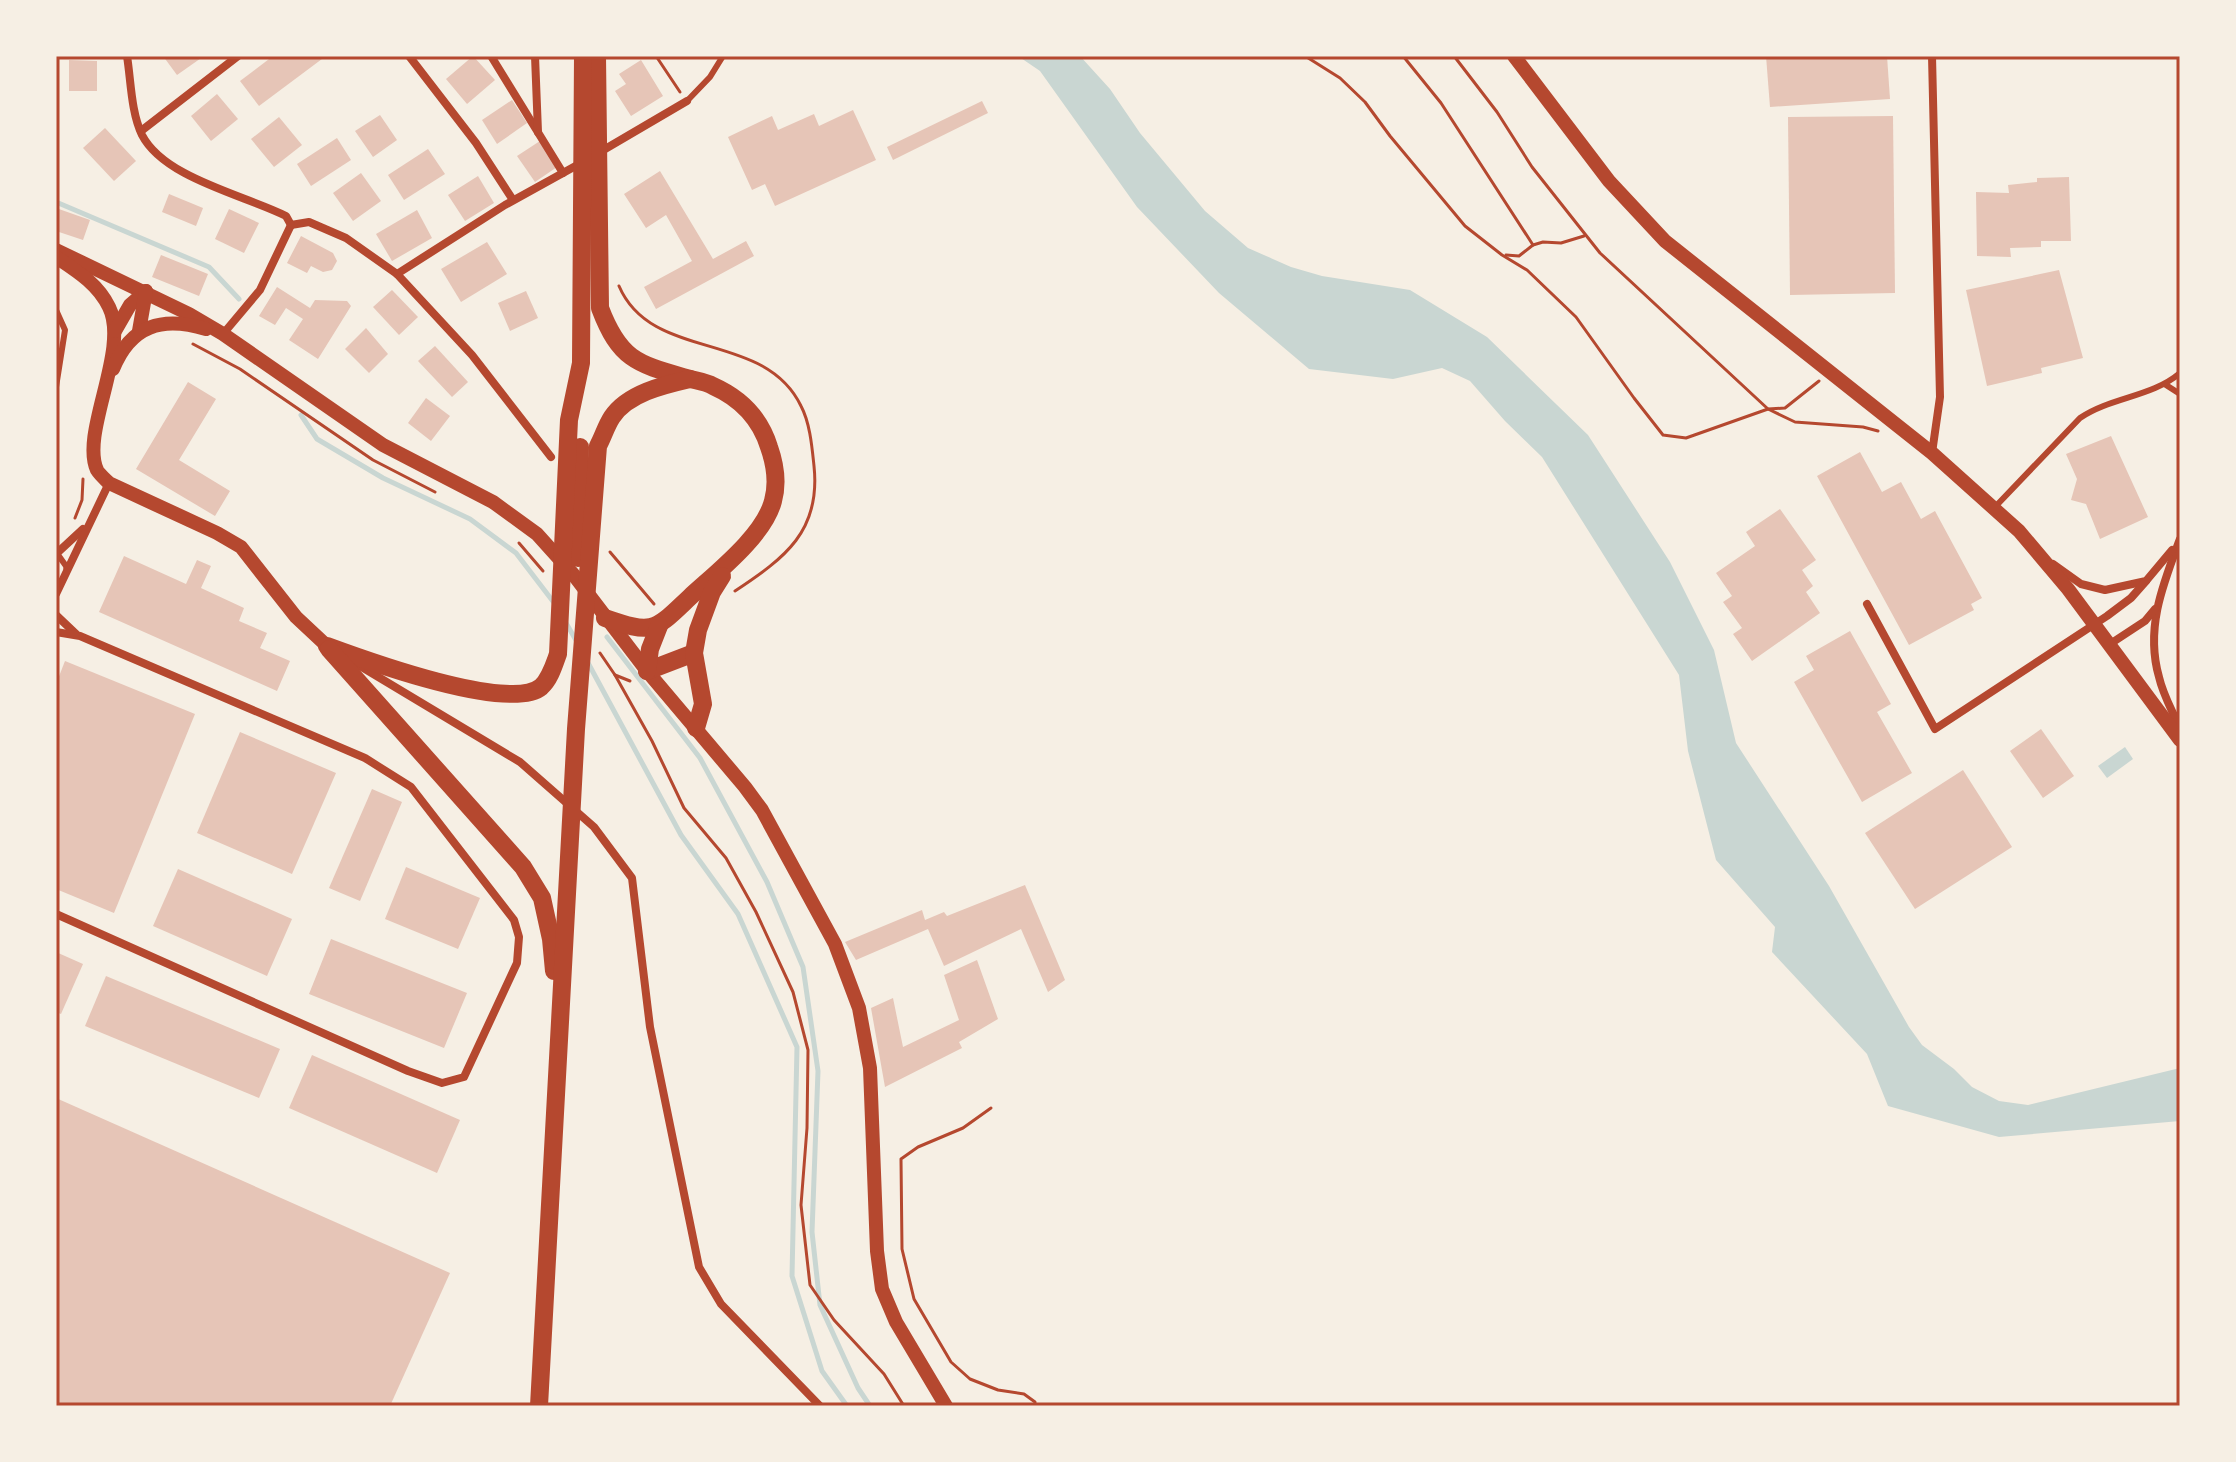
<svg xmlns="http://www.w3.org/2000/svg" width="2236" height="1462" font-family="'Alegreya Sans',sans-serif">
<rect width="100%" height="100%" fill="#f6efe4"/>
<g fill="#c9d6d2">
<polygon points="1018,56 1080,56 1110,89 1140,133 1205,211 1248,248 1291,267 1322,276 1410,290 1487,337 1588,435 1670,562 1714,650 1736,743 1829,886 1909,1027 1922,1045 1954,1069 1972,1087 1999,1101 2028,1105 2180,1068 2180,1121 1999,1137 1888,1106 1867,1054 1772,952 1775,927 1716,860 1688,751 1679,675 1542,457 1505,421 1470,381 1442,368 1393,379 1309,369 1219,293 1137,207 1040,71"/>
<polygon points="2125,747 2133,759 2107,778 2098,766"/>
</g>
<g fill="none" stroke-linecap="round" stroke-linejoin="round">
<g stroke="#c9d6d2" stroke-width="5">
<polyline points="56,202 209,267 239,299"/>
<polyline points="301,415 317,439 383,478 470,519 516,553 555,604"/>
<polyline points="566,623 577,642"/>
<polyline points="607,637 700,758 767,882 803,967 818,1071 812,1232 820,1305 858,1388 870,1406"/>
<polyline points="587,661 681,835 738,914 797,1047 792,1276 822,1371 847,1406"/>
</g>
</g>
<g fill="#e6c5b7">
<polygon points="163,56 204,56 177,75"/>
<polygon points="273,56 326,56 259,106 240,81"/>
<polygon points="473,56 495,80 467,104 446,79"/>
<polygon points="1766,56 1887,56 1890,99 1770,107"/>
<polygon points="69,60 97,61 97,91 69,91"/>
<polygon points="641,60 663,96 631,116 615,91 626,84 619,74"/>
<polygon points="217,94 238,119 211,141 191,116"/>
<polygon points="512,100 527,123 497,144 482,120"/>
<polygon points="982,101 988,113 893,160 887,147"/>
<polygon points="853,110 876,160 775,206 765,184 752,190 728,137 772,116 778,130 814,114 819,126"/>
<polygon points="380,115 397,140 373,157 355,131"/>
<polygon points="1893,116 1895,293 1790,295 1788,117"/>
<polygon points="279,117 302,145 274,167 251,139"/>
<polygon points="105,128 136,161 114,181 83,148"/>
<polygon points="337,138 351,160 311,186 297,164"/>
<polygon points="540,141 557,167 535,182 517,156"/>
<polygon points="428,149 445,174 404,200 388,175"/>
<polygon points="660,171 713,259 746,241 754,256 656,309 644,287 692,261 666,215 646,228 624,194"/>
<polygon points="361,173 381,201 353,221 333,193"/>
<polygon points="478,176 494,203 465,221 448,195"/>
<polygon points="2069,177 2071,241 2041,241 2041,247 2010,248 2011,257 1977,256 1976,192 2009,193 2008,185 2037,182 2037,178"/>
<polygon points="169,194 203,208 196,226 162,212"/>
<polygon points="56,208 90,220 83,240 56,231"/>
<polygon points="229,209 259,223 244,253 215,239"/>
<polygon points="417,210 432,238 392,261 376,234"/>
<polygon points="301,236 333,253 337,261 332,270 323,272 311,266 307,273 287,263"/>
<polygon points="487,242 507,274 461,302 441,269"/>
<polygon points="161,255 208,274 199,296 152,277"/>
<polygon points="2059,270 2083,358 2041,368 2042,373 1987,386 1966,290"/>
<polygon points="277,287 310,308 315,300 347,301 351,306 318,359 289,340 303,319 286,308 275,325 259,316"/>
<polygon points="392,290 418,317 399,335 373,307"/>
<polygon points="526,291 538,318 510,331 498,303"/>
<polygon points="366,328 388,354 369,373 345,349"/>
<polygon points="435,346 468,382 452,397 418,361"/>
<polygon points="188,382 216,399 179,460 230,491 215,516 136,469"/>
<polygon points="426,398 450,416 431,441 408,423"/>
<polygon points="2111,436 2148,517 2100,539 2086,504 2071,500 2077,479 2066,454"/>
<polygon points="1860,452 1882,492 1901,482 1921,519 1935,511 1982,598 1971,604 1974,610 1909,645 1817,476"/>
<polygon points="1780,509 1816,560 1802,570 1813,586 1806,592 1820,613 1752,661 1733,634 1742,628 1723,602 1732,596 1716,573 1755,546 1746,532"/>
<polygon points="124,556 186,584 197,560 211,566 201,588 244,608 239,621 267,633 260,648 290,661 277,691 99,612"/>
<polygon points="1850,631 1891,704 1877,712 1912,773 1862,802 1794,682 1814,670 1806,656"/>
<polygon points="65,661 195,714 114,913 56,889 56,684"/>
<polygon points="2041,729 2074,776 2043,798 2010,751"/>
<polygon points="240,732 336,773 292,874 197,833"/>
<polygon points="1963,770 2012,847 1915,909 1865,833"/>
<polygon points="372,789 402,802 360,901 329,888"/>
<polygon points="406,867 480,898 458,949 385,919"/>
<polygon points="178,869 292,919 267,976 153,926"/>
<polygon points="1025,885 1065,980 1048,992 1021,929 944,966 928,929 856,960 845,942 922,910 925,920 944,912 947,916"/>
<polygon points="331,939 467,993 444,1048 309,994"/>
<polygon points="56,952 83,964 61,1014 56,1012"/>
<polygon points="977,960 998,1019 959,1042 962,1048 885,1087 871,1008 893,998 903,1047 959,1020 944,975"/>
<polygon points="106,976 280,1049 259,1098 85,1026"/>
<polygon points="312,1055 460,1120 437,1173 289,1108"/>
<polygon points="56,1098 450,1273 390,1406 56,1406"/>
</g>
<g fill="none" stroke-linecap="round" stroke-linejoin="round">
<g stroke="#b5482f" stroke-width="3">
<polyline points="656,56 680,92"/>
<polyline points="1305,56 1340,78 1365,102 1390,136 1465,226 1502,255 1527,270 1576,317 1634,398 1663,435 1686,438 1768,409 1785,408 1819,381"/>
<polyline points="1403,56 1441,103 1533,245 1519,256 1506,255"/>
<polyline points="1454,56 1497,112 1532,167 1600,253 1768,409 1795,422 1863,427 1878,431"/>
<polyline points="1533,245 1543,242 1561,243 1584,236"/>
<path d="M619 286C652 363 764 329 801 406 810 423 812 447 814 466 821 531 785 558 735 591"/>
<polyline points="193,344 240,369 373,460 435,492"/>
<polyline points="75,518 82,500 83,479"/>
<polyline points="519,543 543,571"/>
<polyline points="610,552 654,604"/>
<polyline points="600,653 615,675 652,741 684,808 726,858 756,912 793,992 808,1050 807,1128 801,1205 810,1285 834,1320 884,1374 904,1406"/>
<polyline points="615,675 630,681"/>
<polyline points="991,1108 963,1128 918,1147 901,1159 902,1249 914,1299 951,1362 970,1379 998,1390 1024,1394 1035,1402 1035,1406"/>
</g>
<g stroke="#b5482f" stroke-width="6">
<polyline points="687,101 710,77 723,56"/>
<polyline points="56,310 65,330 56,387"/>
<polyline points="2166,385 2180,394"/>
<path d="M1995 507 2080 418C2111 397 2152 397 2180 373"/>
<polyline points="56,552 66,566 67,572"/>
</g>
<g stroke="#b5482f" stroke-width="8">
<path d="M127 56C131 81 131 112 142 135 164 178 244 195 286 216L291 225"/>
<polyline points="409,56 476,143 513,200"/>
<polyline points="491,56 563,173"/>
<polyline points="535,56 538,132"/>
<polyline points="141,131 238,56"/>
<polyline points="600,152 687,101"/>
<polyline points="291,225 309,222 346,238 397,274 472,355 551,457"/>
<polyline points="397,274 505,205 581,163"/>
<polyline points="223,334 260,290 291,225"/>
<polyline points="1932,453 1940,397 1932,56"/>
<path d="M2180 539C2163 584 2145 628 2159 677 2163 695 2173 712 2180 729"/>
<polyline points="56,554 83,529"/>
<polyline points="2053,564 2081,584 2105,590 2146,581 2172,550"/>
<polyline points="56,594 109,483"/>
<polyline points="1867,604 1935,729 2107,616 2131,598 2146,581"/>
<polyline points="56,615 76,634"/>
<polyline points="56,632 80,636 365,758 411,787 514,920 519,937 517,963 464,1077 442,1083 408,1071 56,914"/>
<polyline points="2110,644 2145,621 2155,609"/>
<polyline points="355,663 520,762 594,827 632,878 650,1027 699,1267 721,1304 820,1406"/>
</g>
<g stroke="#b5482f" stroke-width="14">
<polyline points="1514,56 1609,181 1665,241 1932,453 2019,531 2068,589 2180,740"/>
<polyline points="56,250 189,314 223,334 383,445 493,502 537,534 573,574 647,671 745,787 762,810 835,944 859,1008 870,1068 877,1251 882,1289 896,1322 946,1406"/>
<path d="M56 257C77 271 98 284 109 307 130 349 80 433 97 470 100 475 105 479 109 483L217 533 241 547 296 617 327 646"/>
<polyline points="115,331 130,305 146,291"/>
<polyline points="139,331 146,291"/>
<path d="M113 369C131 325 162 316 206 329"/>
</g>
<g stroke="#b5482f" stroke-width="18">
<path d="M597 56 600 308C620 361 638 364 690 379 698 381 706 382 713 386 740 398 760 418 769 447 775 464 778 483 773 501 764 536 716 573 690 597 654 631 654 635 605 618"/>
<polyline points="578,558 580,447"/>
<path d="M327 646C365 660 510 713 541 687 550 679 554 665 558 654L569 420 581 363 583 56"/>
<polyline points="329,649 523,867 542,898 551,939 554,971"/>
<polyline points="647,671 694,653"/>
<polyline points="647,671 650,649 659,626"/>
<polyline points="696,728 703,704 694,653 698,630 712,592 722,576"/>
<path d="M539 1406 576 729 598 446C603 437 606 426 612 417 628 393 664 385 690 379"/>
</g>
</g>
<rect width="2236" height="1462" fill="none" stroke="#f6efe4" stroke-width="116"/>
<rect x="58" y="58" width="2120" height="1346" fill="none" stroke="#b5482f" stroke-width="3"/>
</svg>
